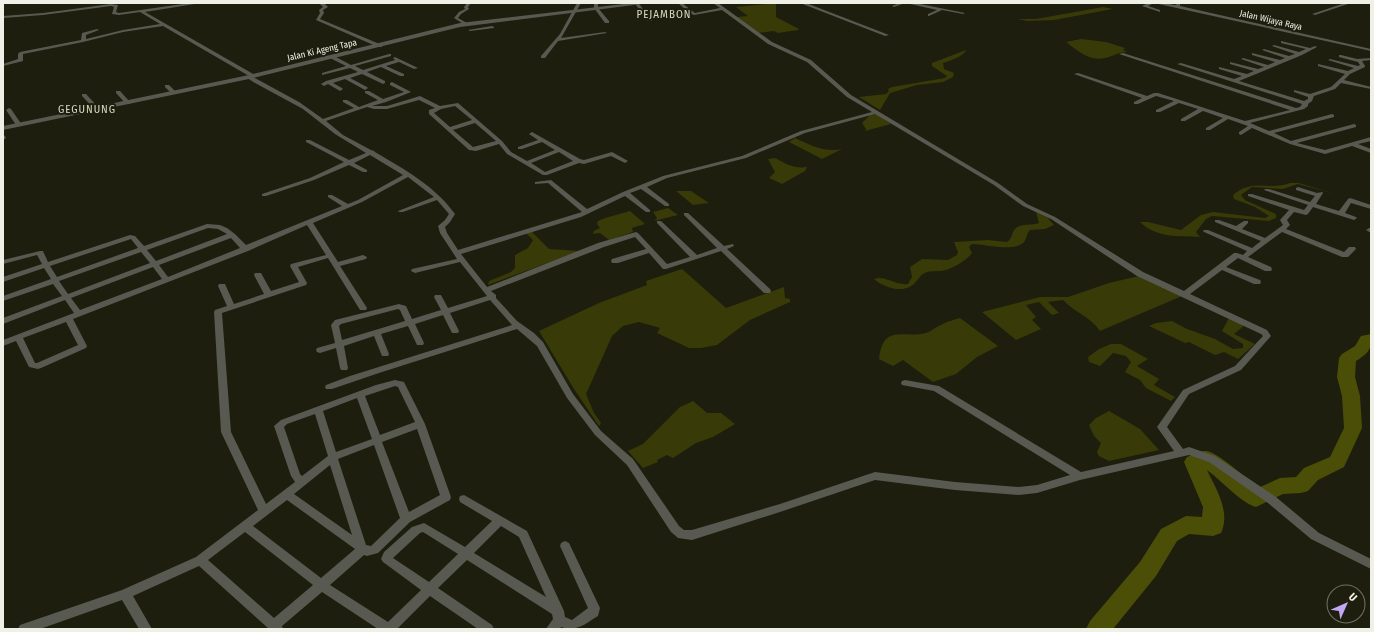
<svg xmlns="http://www.w3.org/2000/svg" width="1374" height="632" font-family="'Fira Sans Condensed',sans-serif">
<rect width="100%" height="100%" fill="#1d1e0d"/>
<g fill="#383a07">
<polygon points="776,3 776,17 799,29 798,30 778,33 774,31 757,33 737,17 748,16 736,7"/>
<polygon points="1103,7 1113,9 1054,20 1027,21 1018,19 1036,19"/>
<path d="M1081 39 1106 42 1125 48 1123 50 1127 52C1119 52 1115 55 1109 57 1091 63 1079 52 1066 42Z"/>
<path d="M966 50C964 56 950 61 943 63L944 69 954 73 953 77 943 82 917 85 890 93 880 110 859 97 886 94 889 91 888 89 892 87 945 78 947 76 932 66V63Z"/>
<polygon points="877,114 891,124 865,131 866,129 862,123 870,115"/>
<path d="M795 138C810 145 825 153 842 149L822 159 789 142Z"/>
<path d="M775 158C786 164 795 169 807 167L805 171 782 184 769 178 775 172 768 159Z"/>
<path d="M1290 183H1299L1335 194 1298 184 1283 189 1252 187 1241 195 1245 200 1276 214V218L1269 221 1212 216 1206 219 1196 232 1200 237C1179 236 1156 238 1140 222H1148L1181 230 1201 215 1213 212 1265 218 1269 216 1255 207 1234 199 1233 195C1253 178 1270 191 1290 183Z"/>
<polygon points="676,191 691,191 709,203 693,205"/>
<polygon points="668,208 678,215 654,221 657,218 653,212"/>
<polygon points="630,211 645,224 632,228 633,232 609,240 600,233 593,234 594,231 600,228 597,224 598,221 605,218"/>
<path d="M1036 212 1047 217 1054 225 1045 229 1030 230C1026 234 1027 240 1023 243 1012 252 985 244 972 244L969 247 972 253C967 260 955 267 946 270 939 272 931 270 925 273 919 275 917 283 911 286 900 293 883 287 874 279 885 275 896 286 908 284L912 277 910 267 922 259 948 260 957 255 958 252 954 242 988 240 1007 242C1013 238 1011 233 1015 229 1020 223 1032 226 1039 223Z"/>
<polygon points="531,231 549,249 580,251 488,285 489,281 511,272 515,268 515,255 528,248 533,240 526,233"/>
<polygon points="682,269 726,308 784,287 785,298 790,299 790,302 750,320 717,345 701,348 689,348 657,333 660,328 639,322 623,326 612,336 586,394 594,413 601,423 599,426 574,389 539,331 599,303 647,285 646,281"/>
<path d="M1139 276 1182 296 1100 331C1091 317 1074 312 1063 300L1048 302 1059 313 1052 315 1039 302 1026 305 1036 317 1032 320 1041 329 1016 340 982 312 1040 297H1068L1109 283Z"/>
<path d="M960 318 998 346 977 357 956 374 933 382 903 360 893 366 879 359C883 323 904 339 926 333 932 331 937 326 943 324 948 321 954 320 960 318Z"/>
<polygon points="1229,318 1245,325 1234,334 1255,344 1238,359 1224,352 1215,355 1189,342 1185,343 1149,326 1156,323 1172,321 1187,329 1215,339 1233,349 1243,348 1243,344 1222,331"/>
<polygon points="1111,344 1121,344 1148,359 1137,366 1159,379 1154,385 1175,397 1171,401 1146,388 1140,380 1125,372 1131,362 1126,356 1113,353 1100,366 1089,362 1088,357 1099,349"/>
<polygon points="693,401 707,413 721,413 735,424 713,437 696,443 673,458 667,455 657,460 658,462 643,468 628,451 643,444 680,407"/>
<polygon points="1109,411 1140,429 1159,450 1109,461 1099,456 1097,452 1101,443 1094,436 1089,425 1096,418"/>
</g>
<g fill="none" stroke-linecap="round" stroke-linejoin="round">
<path fill="#4b4e06" fill-rule="evenodd" d="M1371 334C1371 350 1370 352 1356 361L1355 377 1360 396 1362 428 1344 467 1318 480 1308 491 1301 493 1283 494 1256 507C1240 502 1222 481 1207 470 1216 489 1231 512 1221 533L1213 536 1189 534 1177 541 1156 576 1113 629H1086L1090 621 1140 562 1161 529 1186 516 1202 517 1203 507 1184 462 1187 457C1192 455 1199 451 1205 451 1216 450 1248 480 1258 488L1280 478 1296 477 1304 468 1330 457 1344 428 1342 396 1337 377 1339 358 1342 354 1355 346 1361 336Z"/>
<g fill="#585950" fill-rule="evenodd">
<path d="M190 3H201L145 12 255 75V76L253 77 299 102 323 119 354 108 343 102V100H347L359 107 378 100 365 93V91H369L383 99 404 92 390 85V83L392 82 411 92 386 102 372 106H387L420 96 440 106 458 103 502 141 511 152 527 161 555 150 542 142 522 149H518V147L538 140 529 134 532 132 580 159 584 160 612 152 628 161 625 163 611 156 584 164 579 163 547 175H543L507 154 499 144 476 151 469 150 429 114V110L435 108 419 100 387 109H374L367 107 326 121 343 135 371 150 374 151 375 152C404 169 435 186 455 214L450 222 445 227 447 233 458 250 582 212 548 183 535 184V182L551 180 587 209 623 192 663 176 742 156 801 131 872 112 847 97 807 62 768 44 722 10 694 15 689 13 664 18V16L687 11 678 3H682L695 13 720 8 713 3H718L772 42 811 60 851 95 998 183 1027 204 1055 217 1143 272 1184 291 1234 253H1237L1243 255 1247 251 1204 232 1203 231 1204 230H1208L1252 248 1261 241 1215 222V220H1219L1236 226 1244 221H1248V223L1242 229 1265 238 1283 225 1280 220 1289 210 1248 196V194H1252L1304 210 1308 205 1264 190 1265 189H1269L1310 202 1315 196 1296 190V188L1298 187 1317 193 1322 192 1323 193 1316 204 1339 211 1348 199 1350 198 1371 205V209L1351 203 1345 213 1356 217 1357 218 1354 220 1313 207 1308 214 1306 215 1294 212 1287 220 1290 225 1286 229 1344 252 1349 247H1355L1356 249 1348 257H1342L1282 232 1248 257 1271 267 1272 269 1271 271H1265L1238 258 1226 267 1260 280 1261 282 1260 284H1254L1222 270 1190 294 1267 330 1271 336 1241 370 1189 394 1167 427 1183 449 1189 447 1215 456 1276 497 1319 533 1371 559V569L1311 539 1268 503 1209 462 1189 455 1080 480 1037 493 1019 495 955 490 875 480 780 512 692 540 678 538 671 532 627 465 595 435 567 398 537 346 517 329 379 373 332 389H326L325 387 326 385 350 376 512 325 490 300 450 313 459 331 458 333H452L443 315 415 324 424 343 423 345H417L408 326 381 334 389 354 388 356H382L374 336 344 346 348 368 347 370H341L340 368 336 348 320 353 317 352 316 350 317 348 335 343 331 325 335 320 399 304 406 306 412 319 441 310 434 297 435 295H441L448 308 487 296 460 262 415 273 411 271 412 269 457 259 440 233 438 226 445 220 449 214 437 200 403 212H399L398 211 434 197 408 177 362 202 313 223 338 262 363 255 367 257 366 259 340 266 367 308 366 310H360L328 258 298 267 307 283 306 285 222 313 231 432 266 504 295 482 291 476 274 426 281 420 376 385 395 380 404 382 425 424 451 497 450 500 410 522 378 553 367 556 364 555 330 585 388 622 421 590 383 562 381 559 384 552 412 527 424 523 465 547 492 521 460 502 459 499 460 496 464 495 527 531 564 611 565 617 572 620 588 608 560 546 561 543 565 541 569 543 600 608 598 616C585 624 577 632 561 627L560 629H546L553 619 552 614 467 560 438 588 492 625 494 629H478L430 596 397 629H378L322 592 282 626 283 629H269L199 566 133 596 152 629H139L122 600 40 629H18L20 625 122 590 196 557 258 510 221 432 214 312 215 310 227 306 218 286 219 284H225L234 304 264 294 254 275 255 273H261L271 291 299 282 290 266 291 264 326 255 307 225 248 251 73 319 87 346 86 348 41 368 38 369 29 367 16 341 3 346V340L74 313 65 300 3 324V318L62 296 53 284 3 301V296L51 279 44 268 3 282V277L42 264 37 255 3 264V260L40 251H43L48 262 130 235 135 236 144 246 207 224 220 225 227 228 235 234 246 245 342 206 328 197V195H332L348 204 358 200 403 175 370 155 354 163 367 170V172H363L349 165 314 180 266 196H262V194L310 178 344 162 306 142V140H310L349 160 366 153 335 134 303 109 255 83 247 78V77L249 76 163 26 123 32 83 42 23 54V61L3 66V64L18 59V54L20 52 81 40 82 33 97 29 99 30 86 35V39L123 30 160 24 140 12 119 15 112 14 114 7 111 6 43 15 3 18V16L43 13 111 4 118 5 116 12 119 13ZM455 106 472 120 450 127 434 113 441 109ZM875 114 994 185 1023 206 1051 219 1137 276 1261 334 1263 336 1235 366 1183 390 1157 427 1174 451 1081 472 939 386 905 380 902 381 901 383 902 385 934 391 1070 475 1037 485 1019 487 955 482 875 472 780 504 692 530H684L679 526 633 459 601 431 573 394 543 342 534 333 517 321 496 298V295L491 291 604 247 635 237 646 249 612 259 611 261 612 263H618L649 253 663 269H666L721 251 764 293H770L771 291 770 289 727 249 734 246 733 244 724 246 688 213H684V215L717 248 697 255 661 221H657V223L690 257 667 264 638 233 636 232 598 243 487 287 461 254 581 217 625 196 646 212H650V210L630 193 641 189 665 206H669V204L647 187 667 178 746 158 805 133ZM475 123 496 141 473 147 453 130ZM559 152 573 161 545 172 531 163ZM208 228 218 229 227 234 156 261 147 250ZM231 238 240 248 168 277 159 265ZM131 239 138 248 57 277 50 266ZM141 252 150 263 68 294 59 281ZM153 267 162 279 80 310 71 298ZM398 309 400 310 405 321 342 340 339 326 341 324ZM66 322 78 345 37 363H35L23 338ZM395 386 398 387 415 422 380 435 365 396ZM357 398 372 439 336 452 323 411ZM315 414 328 456 302 476 300 474 284 427 287 424ZM417 429 440 495 409 512 382 442ZM374 445 400 518 371 546 366 545 338 459ZM330 465 352 535 294 494ZM287 500 355 549 321 578 253 526ZM501 526 519 537 546 597 474 553ZM245 532 313 585 274 618 208 560ZM423 532 458 554 429 582 393 558 420 533Z"/>
<polygon points="319,3 324,3 328,7 323,10 324,13 320,19 382,45 382,47 378,47 316,20 320,13 319,10 323,7"/>
<polygon points="467,3 471,3 468,7 469,9 461,14 458,18 467,23 467,25 465,25 454,18 459,12 465,9 464,7"/>
<polygon points="577,3 581,3 561,38 605,32 607,33 558,41 545,58 541,58 541,56 560,34"/>
<polygon points="594,3 598,3 598,8 609,21 609,23 605,23 594,8"/>
<polygon points="636,3 638,3 652,19 652,21 648,21 636,5"/>
<polygon points="800,3 806,3 889,35 885,36"/>
<polygon points="899,3 905,3 894,7 892,6"/>
<polygon points="906,3 915,3 965,13 963,14 942,10 929,16 928,16 928,14 937,10"/>
<polygon points="1148,3 1164,3 1175,5 1177,4 1176,3 1180,3 1180,6 1371,49 1371,51 1154,3 1148,6 1160,10 1160,12 1142,6"/>
<polygon points="1345,3 1351,3 1315,15 1312,14"/>
<polygon points="492,26 494,27 494,28 470,31 468,30"/>
<polygon points="1281,41 1310,48 1315,46 1317,47 1302,55 1239,81 1304,101 1308,99 1308,97 1294,92 1294,90 1310,94 1331,87 1345,74 1318,66 1318,64 1348,71 1354,68 1328,60 1330,59 1358,66 1360,65 1358,62 1339,57 1339,55 1341,55 1357,59 1371,58 1371,60 1362,61 1365,66 1365,67 1350,74 1344,80 1371,87 1371,89 1341,83 1335,89 1314,96 1312,101 1308,104 1308,106 1304,109 1250,123 1269,131 1332,114 1334,115 1334,117 1274,133 1291,141 1354,124 1356,125 1356,127 1297,143 1325,150 1371,137 1371,141 1358,144 1371,149 1371,153 1352,146 1325,154 1290,144 1252,128 1241,135 1239,134 1239,132 1248,126 1228,119 1210,130 1206,130 1206,128 1223,118 1203,111 1185,121 1181,121 1181,119 1198,109 1179,103 1160,112 1156,112 1156,110 1174,101 1156,96 1138,104 1134,104 1134,102 1142,98 1074,74 1078,73 1147,96 1154,93 1158,93 1245,121 1290,110 1119,54 1123,53 1296,108 1300,107 1302,104 1177,64 1181,63 1234,79 1242,76 1219,69 1219,67 1247,74 1254,71 1230,64 1230,62 1258,69 1264,67 1241,59 1243,58 1268,65 1275,62 1252,55 1252,53 1280,60 1285,58 1262,50 1264,49 1289,56 1295,54 1272,46 1274,45 1299,52 1306,49 1281,43"/>
<polygon points="389,54 391,54 391,56 355,66 363,70 395,60 393,58 395,57 418,68 414,69 399,62 386,66 404,74 404,76 400,76 381,67 367,72 385,81 385,83 383,84 362,74 350,78 367,87 368,88 365,90 345,79 333,83 342,88 343,89 340,91 328,84 324,86 321,84 326,81 358,72 350,68 322,75 322,73 346,66 330,58 330,56 334,56 351,65"/>
<polygon points="165,85 169,85 176,92 176,94 172,94 165,87"/>
<polygon points="116,91 120,91 130,102 130,104 126,104 116,93"/>
<polygon points="82,94 86,94 99,108 99,110 95,110 82,96"/>
<polygon points="9,108 11,109 22,125 21,126 16,125 6,110"/>
<polygon points="3,135 5,136 6,138 3,140"/>
<polygon points="1369,228 1371,228 1371,233 1366,230"/>
</g>
<polygon fill="#585950" fill-rule="evenodd" points="632,3 650,3 460,27 249,79 3,130 3,126 249,75 460,23"/>
</g>
<g text-anchor="middle" dominant-baseline="central" stroke-width="4" stroke-linejoin="round" paint-order="stroke">
<g font-size="9" fill="#f0f1e6" stroke="#1d1e0d">
<text transform="translate(1271 20) rotate(13)">Jalan Wijaya Raya</text>
<text transform="translate(322 50) rotate(-13)">Jalan Ki Ageng Tapa</text>
</g>
<g font-size="11" letter-spacing="1" fill="#d6d9c2" stroke="#1d1e0d">
<text x="664" y="14">PEJAMBON</text>
<text x="87" y="109">GEGUNUNG</text>
</g>
</g>
<rect width="1374" height="632" fill="none" stroke="#f0f1e6" stroke-width="8"/>
<g transform="translate(1346 604) rotate(45)"><circle r="19" fill="#1d1e0d" stroke="#717264"/>
<path d="M0-3L7 15L0 10L-7 15Z" fill="#c2a8f2"/>
<text y="-6" font-size="11" font-weight="bold" text-anchor="middle" fill="#f0f1e6">U</text>
</g>
</svg>
